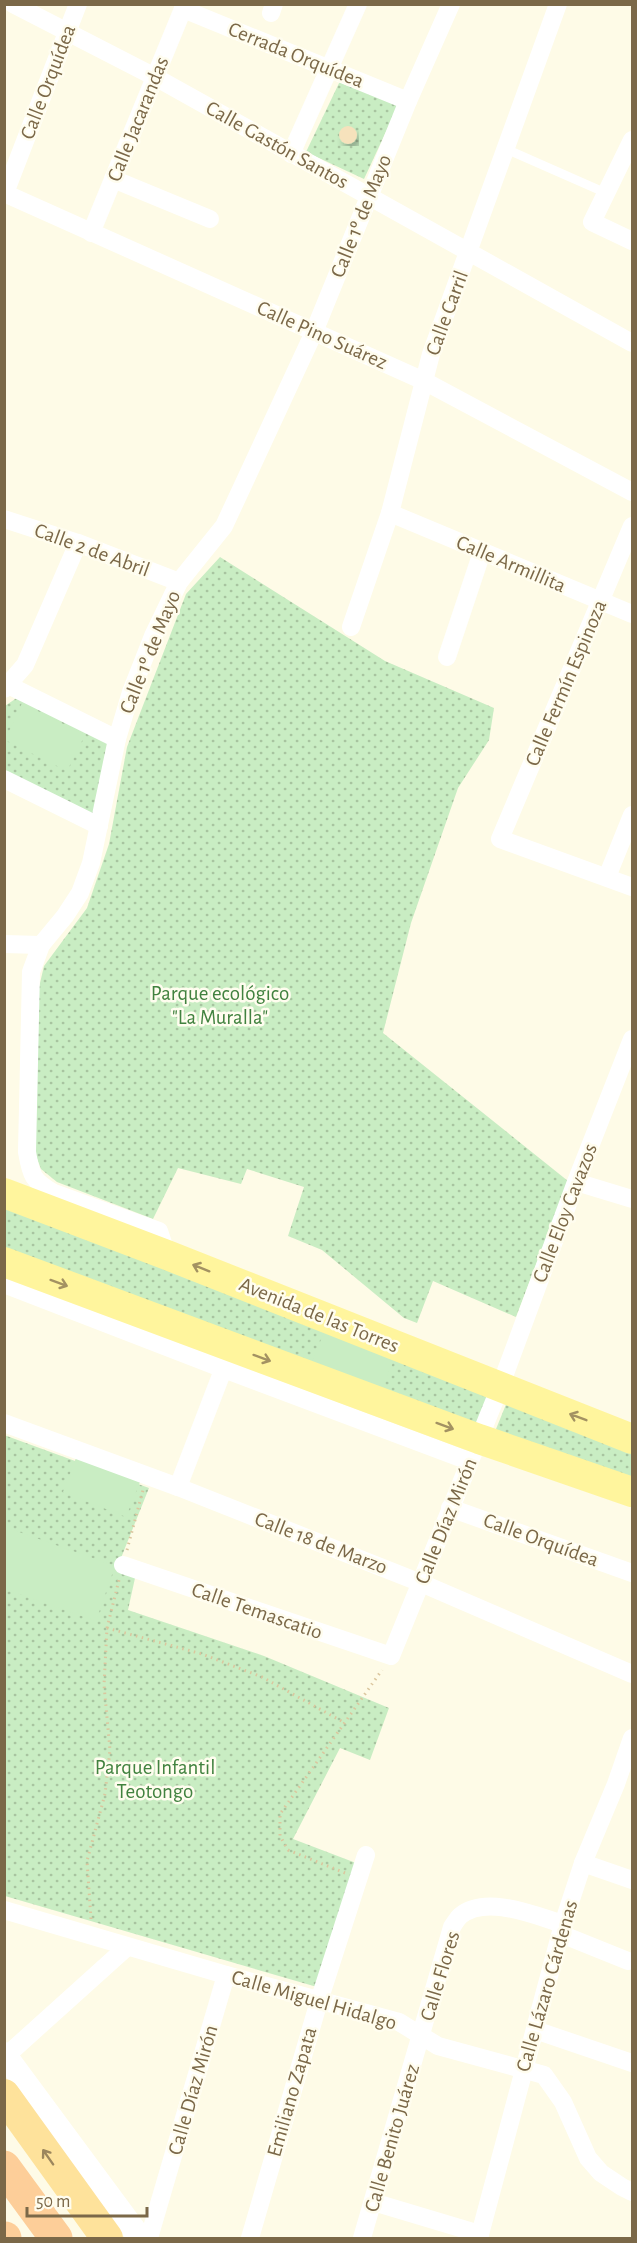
<svg xmlns="http://www.w3.org/2000/svg" width="637" height="2243" font-family="'Alegreya Sans',sans-serif">
<defs>
<pattern id="park-dots" width="8" height="8" patternUnits="userSpaceOnUse" patternTransform="scale(1.5)"><rect width="8" height="8" fill="#c9edc3"/><path d="M2 2h.1M6 6h.1" fill="none" stroke="#a8c4a0" stroke-width="1.8" stroke-linecap="round"/></pattern>
<filter id="shadow"><feDropShadow dx="3.5" dy="6" stdDeviation="3" flood-color="#0004"/></filter>
</defs>
<rect width="100%" height="100%" fill="#fefbe7"/>
<g fill="url(#park-dots)">
<polygon points="341,79 398,106 364,179 306,152"/>
<polygon points="220,557 385,661 494,708 489,740 458,788 411,923 383,1033 568,1181 516,1317 433,1281 417,1323 404,1318 322,1250 288,1236 304,1187 247,1169 241,1184 178,1168 153,1219 57,1182 41,1169 36,1156 36,1000 44,966 87,908 109,844 127,747 186,594"/>
<polygon points="18,697 109,741 93,815 5,771 5,706"/>
<polygon points="4,1202 491,1390 478,1423 471,1426 5,1252"/>
<polygon points="507,1402 632,1442 632,1487 499,1437 496,1429"/>
<polygon points="4,1435 149,1488 119,1563 137,1569 128,1610 264,1656 389,1708 370,1760 340,1748 293,1839 356,1863 317,1987 5,1896"/>
</g>
<g fill="#c9edc3">
<polygon points="22,703 85,735 67,771 5,740"/>
<polygon points="325,1330 395,1358 381,1390 312,1361"/>
<polygon points="76,1458 140,1482 126,1517 63,1492"/>
<polygon points="5,1527 115,1566 96,1621 5,1589"/>
</g>
<circle fill="#f6e2bc" filter="url(#shadow)" cx="348" cy="135" r="9"/>
<g fill="none" stroke-linecap="round" stroke-linejoin="round">
<g stroke="#dbc69e" stroke-width="3" stroke-dasharray="1.5 4.5" stroke-linecap="butt">
<polyline points="127,1550 143,1490"/>
<polyline points="107,1628 202,1654 262,1677 345,1723"/>
<polyline points="345,1873 288,1850 280,1836 280,1814 382,1670"/>
<polyline points="91,1919 87,1861 105,1794 110,1750 104,1685 107,1628 119,1580"/>
</g>
<polyline stroke="#fff" stroke-width="9" points="506,149 606,193"/>
<g stroke="#fff" stroke-width="18">
<polyline points="13,4 155,77 632,343"/>
<polyline points="183,9 408,101"/>
<polyline points="271,13 274,4"/>
<polyline points="632,140 592,222 632,241"/>
<polyline points="291,154 358,4"/>
<polyline points="113,179 210,219"/>
<polyline points="4,193 424,381 632,492"/>
<polyline points="5,193 78,4"/>
<polyline points="91,233 185,4"/>
<polyline points="390,513 632,614"/>
<polyline points="4,519 78,543 179,582"/>
<polyline points="632,526 500,839 632,887"/>
<polyline points="351,627 390,513 431,354 558,4"/>
<polyline points="447,657 482,552"/>
<polyline points="4,683 117,739"/>
<polyline points="4,689 25,665 78,543"/>
<polyline points="4,779 99,826"/>
<polyline points="607,877 632,815"/>
<polyline points="4,944 41,945"/>
<polyline points="576,1182 632,1199"/>
<path d="M167 1255 159 1231 54 1193C33 1181 31 1176 27 1152L31 972 41 945 65 916 80 893 91 863 117 739 131 692 153 636 179 582 224 526 314 332 408 101 451 4"/>
<polyline points="4,1284 224,1369 469,1461"/>
<polyline points="4,1423 178,1487 421,1583 632,1674"/>
<polyline points="178,1487 228,1357"/>
<polyline points="450,1508 632,1573"/>
<polyline points="123,1565 391,1656 500,1387 576,1182 632,1039"/>
<polyline points="583,1863 632,1880"/>
<polyline points="4,1910 226,1975 399,2022 438,2046 544,2075 563,2102 588,2158 601,2173 622,2187 632,2192"/>
<polyline points="561,1934 628,1961"/>
<polyline points="535,2030 632,2063"/>
<polyline points="6,2056 127,1947"/>
<polyline points="373,2202 480,2234"/>
<polyline points="149,2238 226,1975"/>
<polyline points="250,2238 319,2001 366,1855"/>
<path d="M362 2238 452 1927C454 1924 457 1919 460 1916 486 1894 536 1916 563 1924"/>
<polyline points="479,2238 563,1924 583,1863 616,1784 632,1738"/>
</g>
<polyline stroke="#fff" stroke-width="24" points="4,2054 140,2238"/>
<g stroke="#fff59d" stroke-width="30">
<polyline points="4,1193 167,1255 632,1439"/>
<polyline points="4,1262 479,1439 632,1492"/>
</g>
<polyline stroke="#fee29b" stroke-width="32" points="4,2095 107,2238"/>
<g stroke="#fdce99" stroke-width="33">
<polyline points="4,2167 56,2238"/>
<polyline points="4,2238 5,2238"/>
</g>
</g>
<defs><path id="oneway-shaft" d="M-6 0H5M1.5-3L5.5 0L1.5 3" fill="none" stroke-width="1.6" stroke-linecap="round" stroke-linejoin="round" transform="scale(1.5)"/></defs>
<g stroke="#a39262">
<use href="#oneway-shaft" transform="translate(201 1268) rotate(-158)"/>
<use href="#oneway-shaft" transform="translate(59 1283) rotate(20)"/>
<use href="#oneway-shaft" transform="translate(262 1358) rotate(20)"/>
<use href="#oneway-shaft" transform="translate(578 1417) rotate(-159)"/>
<use href="#oneway-shaft" transform="translate(445 1426) rotate(20)"/>
</g>
<use stroke="#9c865d" href="#oneway-shaft" transform="translate(48 2157) rotate(-125)"/>
<g text-anchor="middle" dominant-baseline="central" stroke-width="5" stroke-linejoin="round" paint-order="stroke">
<g font-size="21" fill="#7b6848" stroke="#fffdef">
<text transform="translate(296 55) rotate(22)">Cerrada Orquídea</text>
<text transform="translate(48 82) rotate(-69)">Calle Orquídea</text>
<text transform="translate(138 119) rotate(-68)">Calle Jacarandas</text>
<text transform="translate(277 145) rotate(29)">Calle Gastón Santos</text>
<text transform="translate(361 216) rotate(-68)">Calle 1º de Mayo</text>
<text transform="translate(447 313) rotate(-70)">Calle Carril</text>
<text transform="translate(322 335) rotate(24)">Calle Pino Suárez</text>
<text transform="translate(92 550) rotate(20)">Calle 2 de Abril</text>
<text transform="translate(511 564) rotate(23)">Calle Armillita</text>
<text transform="translate(150 652) rotate(-68)">Calle 1º de Mayo</text>
<text transform="translate(566 683) rotate(-67)">Calle Fermín Espinoza</text>
<text transform="translate(565 1213) rotate(-69)">Calle Eloy Cavazos</text>
<text transform="translate(319 1315) rotate(22)">Avenida de las Torres</text>
<text transform="translate(446 1521) rotate(-68)">Calle Díaz Mirón</text>
<text transform="translate(541 1540) rotate(20)">Calle Orquídea</text>
<text transform="translate(321 1543) rotate(21)">Calle 18 de Marzo</text>
<text transform="translate(257 1611) rotate(19)">Calle Temascatio</text>
<text transform="translate(440 1976) rotate(-73)">Calle Flores</text>
<text transform="translate(547 1986) rotate(-74)">Calle Lázaro Cárdenas</text>
<text transform="translate(314 2000) rotate(16)">Calle Miguel Hidalgo</text>
<text transform="translate(193 2090) rotate(-74)">Calle Díaz Mirón</text>
<text transform="translate(292 2092) rotate(-74)">Emiliano Zapata</text>
<text transform="translate(392 2138) rotate(-74)">Calle Benito Juárez</text>
</g>
<g font-size="21" fill="#41823f" stroke="#fffdef">
<text x="220" y="993">Parque ecológico<tspan x="220" dy="24">"La Muralla"</tspan></text>
<text x="155" y="1767">Parque Infantil<tspan x="155" dy="24">Teotongo</tspan></text>
</g>
</g>
<rect width="637" height="2243" fill="none" stroke="#7b6848" stroke-width="12"/>
<path d="M27 2207v9h120v-9" fill="none" stroke="#7b6848" stroke-width="3"/>
<text x="36" y="2207" font-size="18" fill="#7b6848" stroke="#fffdef" stroke-width="4.5" paint-order="stroke">50 m</text>
</svg>
